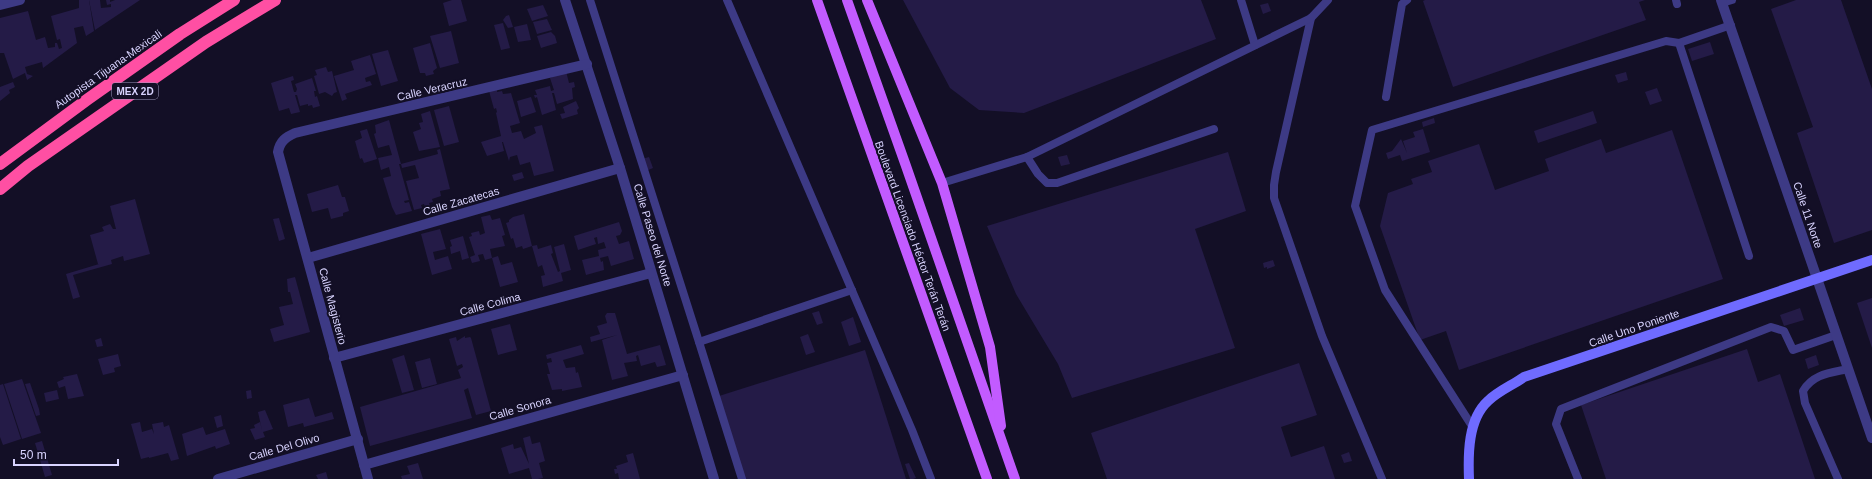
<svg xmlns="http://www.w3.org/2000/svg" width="1872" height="479" font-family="Arial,sans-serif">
<rect width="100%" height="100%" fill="#130f26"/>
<g fill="#241b47">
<polygon points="79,0 89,0 94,31 86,36 83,26 74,28 77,43 43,68 42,62 25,67 27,74 33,76 27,80 25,73 13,79 4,53 0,53 0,18 28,11 36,40 45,37 48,48 55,47 55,43 57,43 59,49 62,48 60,39 57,40 51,16 79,8"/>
<polygon points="89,0 100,0 101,8 111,7 111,4 107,5 106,0 110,0 110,2 115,0 140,0 95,30"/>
<polygon points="452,0 461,0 467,21 449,26 443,3"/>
<polygon points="903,0 1201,0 1216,39 1024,113 979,110 950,88"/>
<polygon points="1425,0 1645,0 1639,2 1646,20 1453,87 1423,1"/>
<polygon points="1796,0 1841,0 1872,89 1872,230 1834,243 1797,133 1813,127 1771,9"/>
<polygon points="1268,3 1271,11 1263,14 1260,5"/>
<polygon points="543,5 548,16 532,21 527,9"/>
<polygon points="509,15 513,27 508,28 503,20 506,16"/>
<polygon points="547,19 552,30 537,34 533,22"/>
<polygon points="503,23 510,48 501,50 494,25"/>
<polygon points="527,24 531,40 518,42 514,27"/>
<polygon points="451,31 459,63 440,68 430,36"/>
<polygon points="551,32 555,36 557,43 541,48 537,36"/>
<polygon points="1710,42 1714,54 1692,61 1688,49"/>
<polygon points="430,43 437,68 433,71 434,74 426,76 425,73 420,73 413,48"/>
<polygon points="388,50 398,81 381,86 372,54"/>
<polygon points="370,55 376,74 365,78 366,82 370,81 372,85 345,94 347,99 342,101 334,76 354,70 351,61"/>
<polygon points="326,67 328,72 332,71 337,92 334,93 332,96 325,92 319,94 314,76 317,75 315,70"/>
<polygon points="566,71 569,83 574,82 575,87 572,88 573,99 557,104 554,93 552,93 556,110 542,115 537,97 535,98 534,95 537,95 535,90 550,86 551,91 554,90 550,78"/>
<polygon points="1626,72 1628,80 1618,83 1615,75"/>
<polygon points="293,76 294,80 291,81 294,92 296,92 297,89 295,84 312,78 316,91 314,91 315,97 317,96 320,106 313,108 312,105 308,106 308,104 300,106 297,95 295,95 300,112 291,114 289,108 279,111 271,83"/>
<polygon points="13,82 15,87 9,90 10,93 0,101 0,87"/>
<polygon points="497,88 497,92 502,91 503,94 511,93 520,123 510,126 512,133 521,131 524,139 536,133 534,127 542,125 554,171 534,176 530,162 520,165 517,155 510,157 509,161 503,142 502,142 504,151 487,156 481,142 501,136 496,113 497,112 496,108 494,109 489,91"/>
<polygon points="1657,88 1662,101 1650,105 1645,92"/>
<polygon points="531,97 536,112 521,117 517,101"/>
<polygon points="576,101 579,108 577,110 578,114 562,119 560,114 565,113 563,107"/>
<polygon points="449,106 459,142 444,146 434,110"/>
<polygon points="430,111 440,147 419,151 413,132 421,129 419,123 423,122 421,114"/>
<polygon points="1593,111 1597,123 1538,143 1534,131"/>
<polygon points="1434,118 1435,123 1423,127 1422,122"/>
<polygon points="389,120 401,164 399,164 409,200 404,201 405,203 409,202 412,211 396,215 392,207 383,178 391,176 389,167 381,170 378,158 392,155 389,145 378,148 374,134 376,133 375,125"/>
<polygon points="367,129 377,159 364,163 362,158 360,159 355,141 362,138 360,131"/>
<polygon points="1423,129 1430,152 1402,161 1400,155 1388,159 1386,153 1392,151 1401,139 1407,153 1403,141 1415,137 1413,132"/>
<polygon points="1672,130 1723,279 1459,370 1446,331 1420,340 1380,226 1388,193 1413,184 1411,179 1432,172 1428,161 1479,144 1495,190 1549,171 1545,159 1601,139 1606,153"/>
<polygon points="440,149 450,189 440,191 441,196 432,199 433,202 429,203 430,206 425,207 424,204 421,205 422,208 414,210 406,181 419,178 415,165 402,168 401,164 438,154 437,150"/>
<polygon points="1228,152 1246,211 1195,229 1235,348 1072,398 1058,364 1016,294 987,226"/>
<polygon points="1067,155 1070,164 1061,166 1058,157"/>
<polygon points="649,157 653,168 646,171 642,159"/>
<polygon points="522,172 524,178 514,181 512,175"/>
<polygon points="338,185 342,197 345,197 349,211 343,213 343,216 331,219 328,208 312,212 307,194"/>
<polygon points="135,199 150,254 124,261 123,256 111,260 112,264 73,275 80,297 73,299 66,274 99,264 98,264 90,235 104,231 102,227 110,224 113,229 116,229 110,206"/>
<polygon points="524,214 532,246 523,249 522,246 516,248 513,238 511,239 506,223 509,222 509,220 513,217"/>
<polygon points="490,215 492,220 500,218 505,235 502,236 505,246 490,249 492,258 485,260 483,254 478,255 480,261 472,263 470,257 475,255 469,237 472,236 471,233 479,231 480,235 485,233 481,217"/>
<polygon points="279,218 285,239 279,241 273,219"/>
<polygon points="619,222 622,231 620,235 616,236 619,244 629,241 634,259 611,266 608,256 600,258 601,262 603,261 604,270 586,275 582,260 599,256 598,250 606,248 604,242 598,244 597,237 594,238 596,244 578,250 574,236"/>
<polygon points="440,229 446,249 433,252 435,260 448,256 452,269 432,275 421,234"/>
<polygon points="463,236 469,258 462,260 460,251 451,254 450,247 452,246 450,240"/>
<polygon points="564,244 571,270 561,273 563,281 543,287 541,276 545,275 542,265 538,267 532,246 537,245 538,249 551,245 553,253 551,254 558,272 560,271 554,247"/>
<polygon points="498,256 501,265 512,262 518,282 500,287 492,258"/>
<polygon points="1273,260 1275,266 1267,269 1267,267 1264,268 1263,263"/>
<polygon points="295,277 310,332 274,342 270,329 284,325 279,307 293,304 290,292 288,292 287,279"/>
<polygon points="1872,298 1872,348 1857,303"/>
<polygon points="1800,308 1804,320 1784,326 1780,315"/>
<polygon points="819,311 823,323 817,325 812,313"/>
<polygon points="607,313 615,313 627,354 660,345 666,365 657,367 655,362 641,366 638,355 636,356 637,361 624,363 628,376 612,380 602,340 617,335 591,342 590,337 600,334 597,326 607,323 605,316"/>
<polygon points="853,317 861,342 849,346 841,322"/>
<polygon points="510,324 517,350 498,355 491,329"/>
<polygon points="808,334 815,352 806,355 800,337"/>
<polygon points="465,336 465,338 470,337 471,338 491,411 476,415 468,388 464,390 472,418 370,446 360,407 461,378 458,370 463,367 462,364 457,366 449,339 456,337 457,341"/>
<polygon points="101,338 103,346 97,347 95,340"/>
<polygon points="581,345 584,354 563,360 566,368 575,367 576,373 578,372 582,387 562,391 562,389 552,390 547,374 550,374 547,363 552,362 551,358 547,359 546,355"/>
<polygon points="1747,349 1758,382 1780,374 1815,479 1606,479 1581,405"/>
<polygon points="865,350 906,479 745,479 719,396"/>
<polygon points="118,354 121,366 114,368 115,372 103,375 98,359"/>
<polygon points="404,355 414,390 402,393 392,359"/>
<polygon points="1816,355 1819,365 1808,369 1805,359"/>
<polygon points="430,358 437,384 422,388 415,362"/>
<polygon points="1299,363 1317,415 1281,427 1291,457 1324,446 1335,479 1107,479 1091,433"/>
<polygon points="77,374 84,396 68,399 65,386 59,388 57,382 64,379 63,377"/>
<polygon points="22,379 41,433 22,439 4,384"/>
<polygon points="30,383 39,409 40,415 36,416 25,384"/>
<polygon points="3,384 21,439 3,445 0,437 0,385"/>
<polygon points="57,390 59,399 46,402 44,393"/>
<polygon points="251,390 252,398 247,399 246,391"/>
<polygon points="309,398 315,417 332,412 334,419 304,427 303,423 288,427 283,405"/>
<polygon points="265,410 273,429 263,432 265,437 255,440 250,429 255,428 254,425 260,422 262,430 258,412"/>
<polygon points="221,415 223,426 217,428 214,417"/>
<polygon points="140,422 142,432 152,429 154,434 152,424 163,422 164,427 169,425 179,459 171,461 168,453 149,458 149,457 141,459 131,424"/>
<polygon points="203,427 206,435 225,429 230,444 216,449 215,446 187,456 182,434"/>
<polygon points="530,436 532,444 540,442 545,461 539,463 543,478 538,479 532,479 529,468 509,474 501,448 513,444 514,449 521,447 529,464 523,438"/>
<polygon points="42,441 52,475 45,477 35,443"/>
<polygon points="1349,452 1352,461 1344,463 1341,455"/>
<polygon points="633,453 640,479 619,479 618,473 615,474 614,469 617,469 616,466 628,462 626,455"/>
<polygon points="418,463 423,479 402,479 401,476 410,474 407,466"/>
<polygon points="909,463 916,478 913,479 910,479 905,464"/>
<polygon points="326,472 328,479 318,479 316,475"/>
</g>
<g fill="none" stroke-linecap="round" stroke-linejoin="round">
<g stroke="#3d3a85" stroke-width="8">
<polyline points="590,0 699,342"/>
<polyline points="727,0 912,430 931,479"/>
<polyline points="1241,0 1255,45"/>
<polyline points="1676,0 1677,4"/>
<polyline points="1722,3 1732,0"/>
<polyline points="1311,18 1276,172 1274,185 1274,198 1322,336 1382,479"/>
<polyline points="1731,25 1679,43 1749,256"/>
<polyline points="1386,97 1402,4 1407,0"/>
<polyline points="1027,157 1038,174 1047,183 1057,183 1214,129"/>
<polyline points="942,183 1027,157 1311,18 1328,0"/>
<polyline points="1472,426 1385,290 1355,206 1372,130 1666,41 1679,43"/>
<polyline points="742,479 699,342 852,290"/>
<polyline points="1578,479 1556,424 1561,409 1771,327 1784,331 1793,350 1836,335"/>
<path d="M1838 479 1805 403 1803 391C1813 374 1830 373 1848 369"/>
</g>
<g stroke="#3d3a85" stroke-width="10">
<polyline points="565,0 620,168 714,479"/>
<polyline points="308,258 620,168"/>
<polyline points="334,358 651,273"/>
<polyline points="364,465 683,375"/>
<polyline points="218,479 358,439"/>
<path d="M368 479 278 152C280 141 286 137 295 133L587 64"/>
</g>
<g stroke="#3d3a85" stroke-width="10">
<polyline points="1721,0 1872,438"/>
<polyline points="0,5 20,0"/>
</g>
<path stroke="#6f6bff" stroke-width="10" d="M1469 479C1468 454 1468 419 1488 401 1498 391 1513 385 1524 377L1872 260"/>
<g stroke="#c25bff" stroke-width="10">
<polyline points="817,0 987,479"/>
<polyline points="847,0 906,166 1015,479"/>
<polyline points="867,0 942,183 990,347 1001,426"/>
</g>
<g stroke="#ff4fa3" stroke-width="12">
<polyline points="0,164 88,99 180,34 234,0"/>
<polyline points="0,189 28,166 206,42 275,0"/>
</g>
</g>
<g text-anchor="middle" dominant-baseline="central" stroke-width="4" stroke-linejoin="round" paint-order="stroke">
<rect fill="#130f26" stroke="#9e99be" stroke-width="1" x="112" y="83" width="46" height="16" rx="3"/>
<g font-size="10" font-weight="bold" fill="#d9d4ff">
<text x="135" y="91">MEX 2D</text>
</g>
<g font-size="11" fill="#d9d4ff" stroke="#130f26">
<text transform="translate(108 69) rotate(-35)">Autopista Tijuana-Mexicali</text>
<text transform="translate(432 89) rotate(-13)">Calle Veracruz</text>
<text transform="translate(461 201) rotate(-16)">Calle Zacatecas</text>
<text transform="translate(1808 215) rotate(71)">Calle 11 Norte</text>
<text transform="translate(653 235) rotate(73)">Calle Paseo del Norte</text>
<text transform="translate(913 236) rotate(70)">Boulevard Licenciado Héctor Terán Terán</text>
<text transform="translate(490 304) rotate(-15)">Calle Colima</text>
<text transform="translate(333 306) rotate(75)">Calle Magisterio</text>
<text transform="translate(1634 328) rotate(-19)">Calle Uno Poniente</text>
<text transform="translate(520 408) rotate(-16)">Calle Sonora</text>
<text transform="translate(284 447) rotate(-16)">Calle Del Olivo</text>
</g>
</g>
<path d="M14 459v6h104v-6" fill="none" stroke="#d9d4ff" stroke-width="2"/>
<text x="20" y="459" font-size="12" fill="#d9d4ff" stroke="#130f26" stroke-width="3" paint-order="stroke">50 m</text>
</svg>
